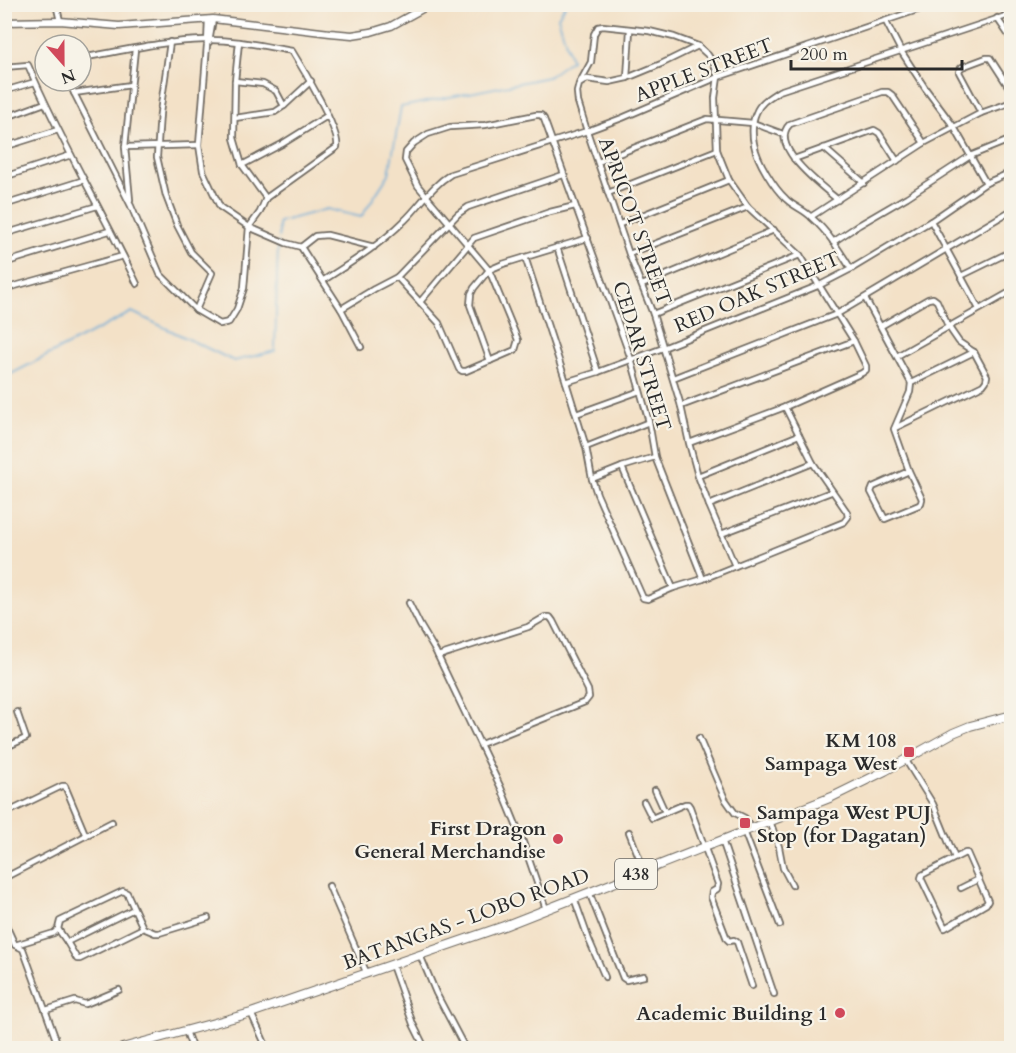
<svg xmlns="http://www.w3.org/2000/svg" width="1016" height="1053" font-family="Cardo,serif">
<rect width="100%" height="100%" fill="#f7f3e8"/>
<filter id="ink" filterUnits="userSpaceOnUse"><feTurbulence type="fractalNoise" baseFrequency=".0167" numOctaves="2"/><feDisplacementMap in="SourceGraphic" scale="12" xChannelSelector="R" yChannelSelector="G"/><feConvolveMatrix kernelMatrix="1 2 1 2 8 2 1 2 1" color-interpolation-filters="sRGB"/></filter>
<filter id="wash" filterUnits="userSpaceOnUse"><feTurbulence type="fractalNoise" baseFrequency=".008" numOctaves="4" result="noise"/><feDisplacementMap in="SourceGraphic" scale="24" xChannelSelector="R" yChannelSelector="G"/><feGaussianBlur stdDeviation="1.35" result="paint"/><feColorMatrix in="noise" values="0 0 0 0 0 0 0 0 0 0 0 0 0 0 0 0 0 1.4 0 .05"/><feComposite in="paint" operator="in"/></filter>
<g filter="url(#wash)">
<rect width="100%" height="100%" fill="#f3e1c7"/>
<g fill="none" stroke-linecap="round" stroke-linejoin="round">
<g stroke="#61a7d7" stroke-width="1.5">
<polyline points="279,237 279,222 327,209 361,217 389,174 401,107 548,77 571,60 558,17 566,4"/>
<polyline points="4,375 13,373 132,312 234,361 275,351 278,242"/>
<polyline points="4,380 11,375"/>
</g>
</g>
</g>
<g filter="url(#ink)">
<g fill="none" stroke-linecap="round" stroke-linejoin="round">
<g stroke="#716b62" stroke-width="8">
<g id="minor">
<polyline points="56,4 60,21"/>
<polyline points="996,4 1010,14"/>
<polyline points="997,18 1012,40"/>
<polyline points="208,19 207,45 199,145 203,171 220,207 249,227 286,243 301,247 341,309 361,347"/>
<polyline points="886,22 901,51 925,88 954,127 986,183"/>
<polyline points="170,42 160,113 157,157 166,196 177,225 191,252 212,273 196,310"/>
<polyline points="209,42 213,19"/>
<polyline points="239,42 235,81 234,138 242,165 266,198"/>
<path d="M4 67 28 65C60 140 102 210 137 284"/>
<polyline points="627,78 630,30"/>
<path d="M68 81 131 206 160 274 196 310 220 324 229 322 237 309 244 288 249 227 260 212 266 198 337 147C341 132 302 67 292 51 263 46 234 39 205 40 163 41 122 51 81 58"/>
<polyline points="235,81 263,84 276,91 284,106"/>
<polyline points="580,82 591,62 594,34 598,27 603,26 649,31 674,37 698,46"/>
<polyline points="4,91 35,82"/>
<polyline points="74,93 131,85"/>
<polyline points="981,113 959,72 960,69 962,67 986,58 990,58 1012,92"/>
<polyline points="4,118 45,103"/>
<polyline points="235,118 275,112 284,106 311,81"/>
<polyline points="4,147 58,130"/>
<polyline points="125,147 199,145"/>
<polyline points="824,148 864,183"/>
<polyline points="794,159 874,130 879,133 897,161"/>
<polyline points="598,162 707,119 753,123 783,134"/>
<polyline points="242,165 282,144 327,116"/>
<polyline points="4,177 71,155"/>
<polyline points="608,193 717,150"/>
<polyline points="130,200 125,147 135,49"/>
<path d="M838 200C823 187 767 146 790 124L882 92H888L892 95 924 143"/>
<polyline points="4,205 84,180"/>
<polyline points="812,216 924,143 981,113 1012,102"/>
<polyline points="931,221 979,309"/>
<polyline points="620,224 729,180"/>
<polyline points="4,234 97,206"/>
<polyline points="833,242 859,225 907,197 970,156 1012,139"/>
<polyline points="301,247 315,236 327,235 374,247"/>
<polyline points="557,247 598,372"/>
<polyline points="629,254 748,207"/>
<polyline points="525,257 566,382 586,447 592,479 597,494 643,598 648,599 673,588 703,579 844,522 848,517 847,512 813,463 785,407"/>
<polyline points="4,263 109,231"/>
<path d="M851 269C840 251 828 232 812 218 805 210 794 207 786 199 774 188 757 161 754 144 752 136 752 121 756 113 760 102 770 97 779 91L1012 14"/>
<polyline points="961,276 1012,251"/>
<polyline points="397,277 439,323 459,369 462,371 466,371 515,350 518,340 489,270 418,186 405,160 406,152 414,143 428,134 450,127 485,125 536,115 541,115 544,119 631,359 649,422 655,457 703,579"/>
<path d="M324 280C352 262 380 245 404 221 420 206 431 186 451 174L587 131 622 118 718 77 935 4"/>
<polyline points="642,285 774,230"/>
<polyline points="4,289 123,256"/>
<polyline points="865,298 911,383 910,392 894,429 909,471 922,499 921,503 919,505 885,519 871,492 873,487 909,471"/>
<polyline points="420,302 474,238 550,212 575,206"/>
<polyline points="341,309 374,289 397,277 458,214 468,207 563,175"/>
<polyline points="653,314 800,255"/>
<polyline points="881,326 928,299 933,298 937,301 948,326 959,342 974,352 987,376 986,381 983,385 895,428"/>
<polyline points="897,356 1012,291"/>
<polyline points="490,361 470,305 471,294 474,288 489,270 503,264 588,238"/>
<polyline points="673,378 837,314 1012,210"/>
<polyline points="566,382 598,372 663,348 820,285 851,269 931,221 986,183 1012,172"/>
<polyline points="911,383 974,352"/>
<polyline points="681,406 854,341"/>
<polyline points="576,414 640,391"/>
<polyline points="689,443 785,407 862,373 866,370 866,366 854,341 800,255 748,207 729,180 717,150 715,98 718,77 714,64 708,55 698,46 661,64 627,78 609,82 587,79 579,84 577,92 578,102 587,131 629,254 653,314 681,406 689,443 698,476 709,505 735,566"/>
<polyline points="586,447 649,422"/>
<polyline points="622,467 673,588"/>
<polyline points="698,476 799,435"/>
<polyline points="592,479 622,467 655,457"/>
<polyline points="709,505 813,463"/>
<polyline points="721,534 831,492"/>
<polyline points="409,603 420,625 436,652 501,788 523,842 546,909"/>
<polyline points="438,656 528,627 545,617 550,617 553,621 588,690 589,697 585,702 481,744"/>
<polyline points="699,738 725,799 735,813 745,818 751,828"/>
<polyline points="4,748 26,738 17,712"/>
<polyline points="905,759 933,804 955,858"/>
<polyline points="655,790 665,812"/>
<polyline points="644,802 652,818 685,804 688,804 690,807 718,884 717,889 712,892 711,897 727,939 729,941 734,940 737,942 752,986"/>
<polyline points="4,814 62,786 65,786 86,836"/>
<polyline points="770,821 779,847 783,868 792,885"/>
<polyline points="744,831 780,925"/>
<polyline points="629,832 644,870"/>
<polyline points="722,840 774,994"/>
<polygon points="965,853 967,853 988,901 986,904 945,928 921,878 922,875"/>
<polyline points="4,878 112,822"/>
<polyline points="329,886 367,974"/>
<polyline points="961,888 979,879"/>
<polyline points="589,892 623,978 626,980 644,976"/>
<polyline points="574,898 589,940 605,977"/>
<polyline points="4,921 15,945 23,949 59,1048"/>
<polyline points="58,929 67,942 77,959 80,959 143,928"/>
<polyline points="67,942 134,909"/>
<polyline points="15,945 54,933 58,929 60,921 123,891 127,893 143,928 155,933 159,933 208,918"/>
<polyline points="420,955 436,993 465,1048"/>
<polyline points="392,965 413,1024 425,1048"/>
<polyline points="46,1010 75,1001 85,1004 88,1003 119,990"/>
<polyline points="251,1013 267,1048"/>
<polyline points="186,1031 192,1048"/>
</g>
</g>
<g stroke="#716b62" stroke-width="9">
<polyline id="tertiary" points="4,22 60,21 119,26 213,19 330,33 352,35 371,32 391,26 431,4"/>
</g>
<g stroke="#716b62" stroke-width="10">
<polyline id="primary" points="122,1048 251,1013 504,926 832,797 885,771 953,733 970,726 1012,715"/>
</g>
<use href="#minor" stroke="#fff" stroke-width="4.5"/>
<use href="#tertiary" stroke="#fff" stroke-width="6"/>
<use href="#primary" stroke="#fff" stroke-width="8"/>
</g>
</g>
<g fill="#d1495b" stroke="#f7f3e8" stroke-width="2">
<rect x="903" y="746" width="12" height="12" rx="3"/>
<rect x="739" y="817" width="12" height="12" rx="3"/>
<circle cx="558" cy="839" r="6"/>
<circle cx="840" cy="1013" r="6"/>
</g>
<g text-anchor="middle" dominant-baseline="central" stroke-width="4.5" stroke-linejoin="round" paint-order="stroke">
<rect fill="#f7f3e8" stroke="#686764" stroke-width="1.5" x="615" y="859" width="42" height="30" rx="4.5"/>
<g font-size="18" font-weight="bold" fill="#2b2b2b">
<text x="636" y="874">438</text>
</g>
<g font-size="20" fill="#2b2b2b" stroke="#f7f3e8">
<text transform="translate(704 70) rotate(-21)">APPLE STREET</text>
<text transform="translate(635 221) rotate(70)">APRICOT STREET</text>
<text transform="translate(757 292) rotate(-23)">RED OAK STREET</text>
<text transform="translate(642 356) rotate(73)">CEDAR STREET</text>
<text transform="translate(466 919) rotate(-20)">BATANGAS - LOBO ROAD</text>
</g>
<g font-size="20" font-weight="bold" fill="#2b2b2b" stroke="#f7f3e8" text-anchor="end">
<text x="897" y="740">KM 108<tspan x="897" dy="23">Sampaga West</tspan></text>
<text x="757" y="812" text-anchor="start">Sampaga West PUJ<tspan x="757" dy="23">Stop (for Dagatan)</tspan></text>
<text x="546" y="828">First Dragon<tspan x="546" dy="23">General Merchandise</tspan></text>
<text x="828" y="1013">Academic Building 1</text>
</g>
</g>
<rect width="1016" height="1053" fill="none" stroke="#f7f3e8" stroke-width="24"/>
<g transform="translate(63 63) rotate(159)"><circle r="28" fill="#f7f3e8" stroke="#a5a39c" stroke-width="1.5"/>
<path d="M0-4.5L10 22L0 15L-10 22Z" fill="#d1495b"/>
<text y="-9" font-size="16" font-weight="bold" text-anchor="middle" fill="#2b2b2b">N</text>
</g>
<path d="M791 60v9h171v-9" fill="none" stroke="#2b2b2b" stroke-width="3"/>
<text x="800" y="60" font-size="18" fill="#2b2b2b" stroke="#f7f3e8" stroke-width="4.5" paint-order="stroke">200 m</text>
</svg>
